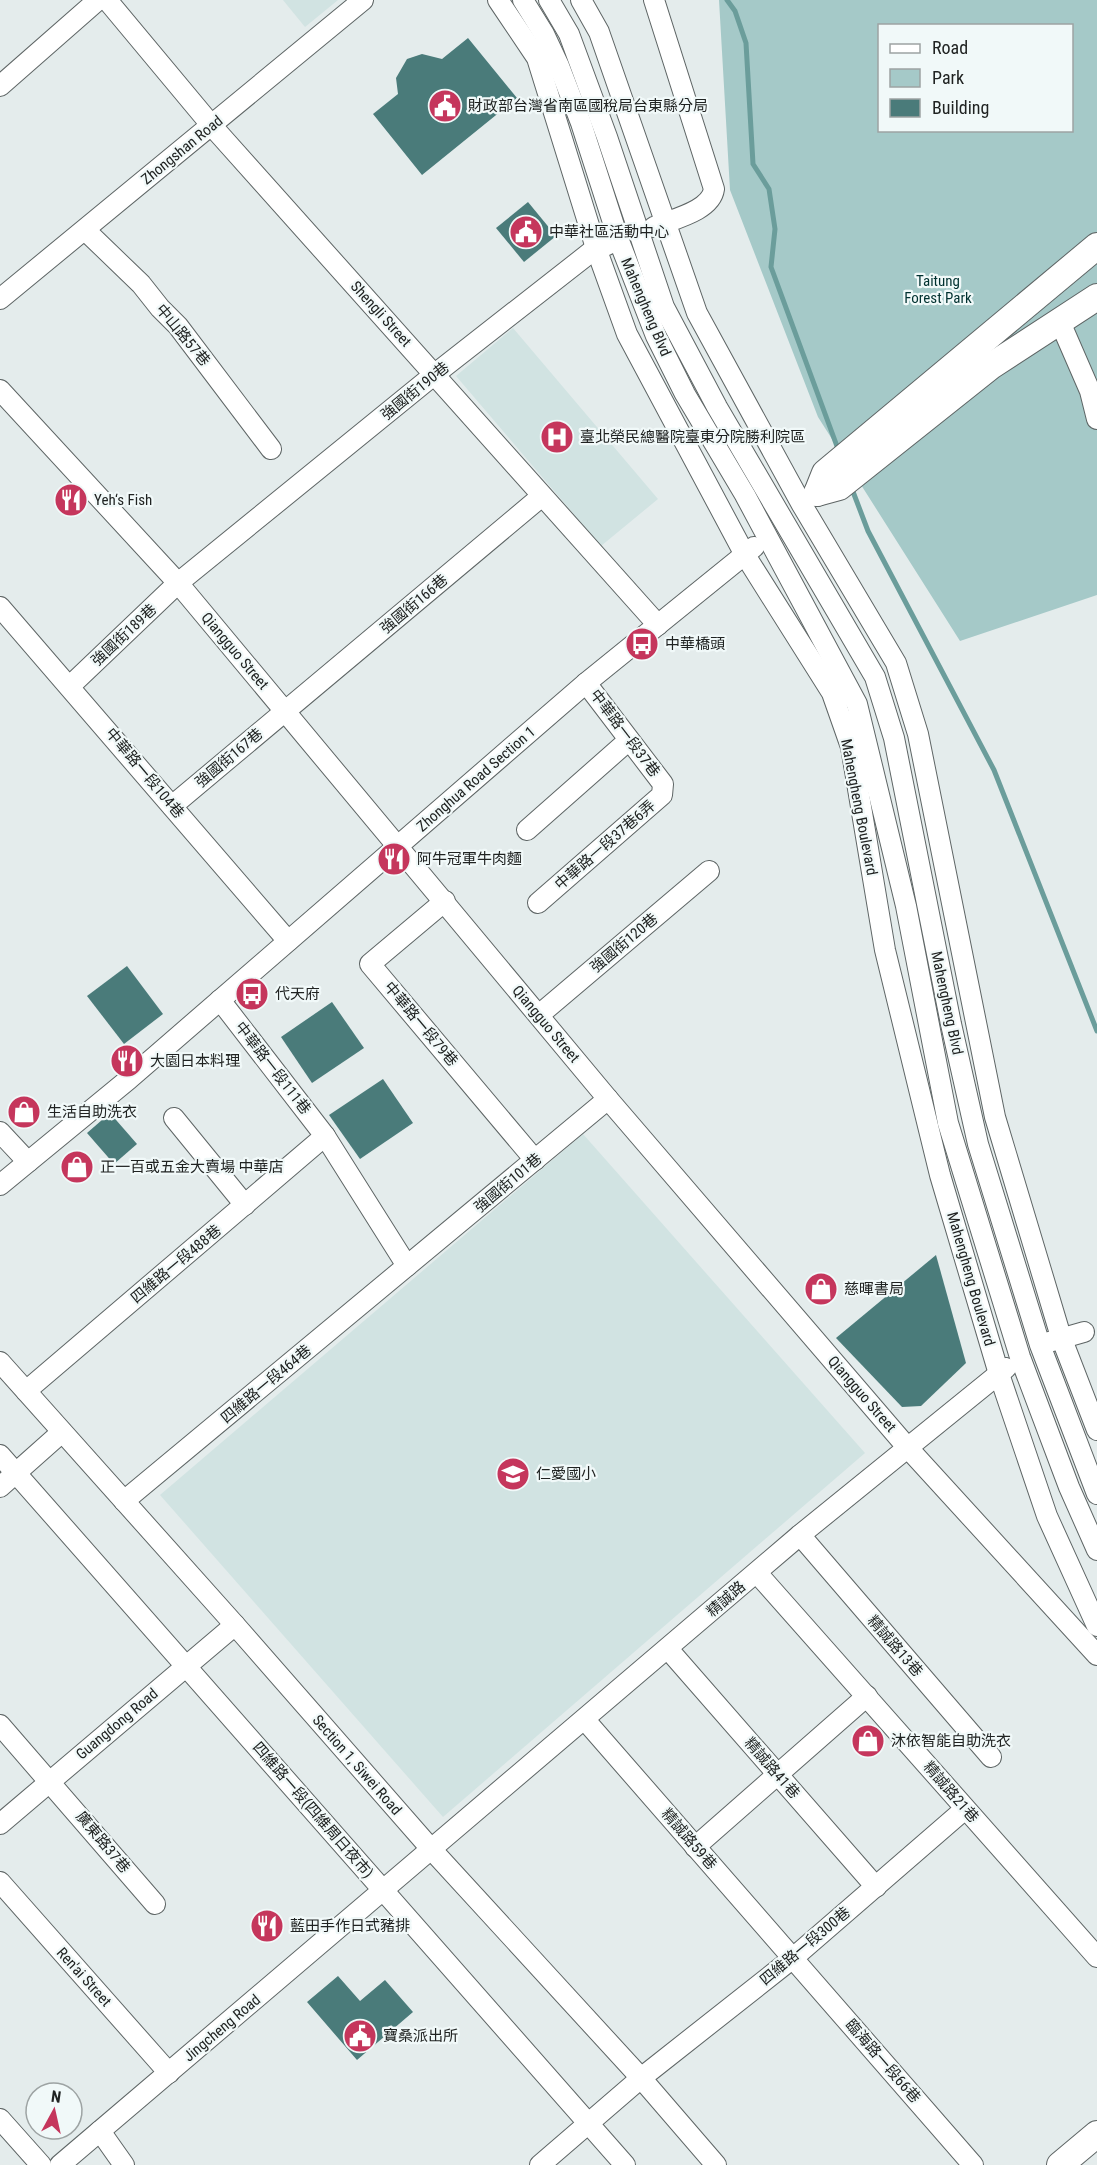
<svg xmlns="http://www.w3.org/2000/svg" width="1097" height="2165" font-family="'Roboto Condensed','Noto Sans TC',sans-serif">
<rect width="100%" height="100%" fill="#e4ecec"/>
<g fill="#d1e3e2">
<polygon points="283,0 338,0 305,27"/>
<polygon points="513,328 658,499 601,546 456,376"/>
<polygon points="583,1134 865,1453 443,1817 160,1495"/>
</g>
<path fill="#a5c9c8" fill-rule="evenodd" d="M719 0H1097V595L960 641 818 417 730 190ZM880 26H1072V130H880Z"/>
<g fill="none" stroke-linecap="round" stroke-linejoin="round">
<g stroke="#6b9d9b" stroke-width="5">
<polyline points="727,0 735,11 746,43 753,164 769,189 775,229 771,267 838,449"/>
<polyline points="852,489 868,531 994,770 1097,1031"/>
</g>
</g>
<g fill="#4a7b7a">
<polygon points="468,38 517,98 422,175 373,114 398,94 396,78 407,59 422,54 442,59"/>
<polygon points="528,202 556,236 524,262 496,228"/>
<polygon points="127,966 163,1014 124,1044 87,996"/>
<polygon points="332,1002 364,1048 312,1083 281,1037"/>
<polygon points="383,1079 413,1123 360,1159 329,1115"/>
<polygon points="110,1113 137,1144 114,1164 87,1133"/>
<polygon points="936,1255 966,1363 921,1406 902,1407 836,1338"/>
<polygon points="338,1976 360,2001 385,1980 413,2012 357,2060 307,2002"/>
</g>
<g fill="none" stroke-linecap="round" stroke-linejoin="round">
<g stroke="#5e6565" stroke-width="22">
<g id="minor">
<polyline points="107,0 212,126 658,625"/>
<polyline points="498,0 537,58 596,248 627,334 745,555 832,693 851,747 885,950 940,1175 999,1374 1047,1516 1097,1626"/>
<polyline points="523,0 544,34 559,66 581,123 619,241 656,336 685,394 745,495 857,704 906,906 948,1123 1020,1357 1069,1487 1097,1550"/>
<polyline points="549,0 569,34 607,137 664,307 717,407 875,677 894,738 951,1024 978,1144 1040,1345 1097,1494"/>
<polyline points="581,0 599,32 697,313 802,505 896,663 918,734 995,1117 1061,1337 1097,1430"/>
<path d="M654 0 714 189C711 211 673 219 654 227"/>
<polyline points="0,86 98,0"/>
<polyline points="85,230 141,284 160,308 178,326 271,449"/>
<polyline points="0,299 363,0"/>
<polyline points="1060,322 1090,391 1097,419"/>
<polyline points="0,390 178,583 608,1099 907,1447 1097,1655"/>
<polyline points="0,607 288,941"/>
<polyline points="70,686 178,583 435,374 596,248 607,245"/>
<polyline points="172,806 542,496"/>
<polyline points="527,830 629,740"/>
<polyline points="445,901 370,964 535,1160"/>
<polyline points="538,903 662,795 663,784 586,683"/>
<polyline points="220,1000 325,1136 407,1266"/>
<polyline points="539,1015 709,871"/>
<polyline points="174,1118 245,1205"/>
<polyline points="0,1132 28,1162"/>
<polyline points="0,1185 129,1079 586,683 754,547"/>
<polyline points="1049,1342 1084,1332"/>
<polyline points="0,1362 235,1625 432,1850 641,2078 716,2165"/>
<polyline points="26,1391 325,1136"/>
<polyline points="0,1455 625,2165"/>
<polyline points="0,1487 62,1432"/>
<polyline points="124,1501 608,1099"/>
<polyline points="800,1535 991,1757"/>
<polyline points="757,1573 1097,1957"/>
<polyline points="668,1649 876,1887"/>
<polyline points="585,1720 973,2165"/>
<polyline points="0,1725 155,1904"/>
<polyline points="0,1824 235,1625"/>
<polyline points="695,1847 867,1696"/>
<polyline points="0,1882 169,2073"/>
<polyline points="0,2119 41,2165"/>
<polyline points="100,2131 124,2165"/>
<polyline points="60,2165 800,1535 1006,1368"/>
<polyline points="540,2165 641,2078 793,1958 965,1809"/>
</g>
</g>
<g stroke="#5e6565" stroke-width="28">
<g id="major">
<polyline points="817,493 825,473 1097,246"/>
<polyline points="817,493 839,487 991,366 1097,297"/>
<polyline points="1060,2165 1097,2134"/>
</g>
</g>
<use href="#minor" stroke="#fff" stroke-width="20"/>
<use href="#major" stroke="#fff" stroke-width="26"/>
</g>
<defs>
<g id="civic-disc" transform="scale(1.725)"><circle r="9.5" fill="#c5365c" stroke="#f1f9f9"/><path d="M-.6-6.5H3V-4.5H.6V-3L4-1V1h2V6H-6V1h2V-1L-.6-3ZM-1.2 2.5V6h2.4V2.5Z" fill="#fff"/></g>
<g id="hospital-disc" transform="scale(1.725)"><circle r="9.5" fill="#c5365c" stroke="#f1f9f9"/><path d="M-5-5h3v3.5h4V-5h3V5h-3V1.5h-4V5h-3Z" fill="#fff"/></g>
<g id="restaurant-disc" transform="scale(1.725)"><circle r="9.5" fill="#c5365c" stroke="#f1f9f9"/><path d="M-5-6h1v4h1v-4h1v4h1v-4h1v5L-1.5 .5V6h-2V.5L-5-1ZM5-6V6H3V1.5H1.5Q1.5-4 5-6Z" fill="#fff"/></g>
<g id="bus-disc" transform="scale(1.725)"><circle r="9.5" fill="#c5365c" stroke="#f1f9f9"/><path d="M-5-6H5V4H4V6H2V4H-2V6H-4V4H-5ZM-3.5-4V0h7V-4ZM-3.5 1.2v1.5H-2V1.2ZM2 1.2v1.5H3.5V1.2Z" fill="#fff"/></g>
<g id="shop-disc" transform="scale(1.725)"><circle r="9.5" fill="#c5365c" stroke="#f1f9f9"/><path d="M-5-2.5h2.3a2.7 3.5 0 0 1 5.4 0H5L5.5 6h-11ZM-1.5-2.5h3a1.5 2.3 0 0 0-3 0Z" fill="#fff"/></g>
<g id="school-disc" transform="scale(1.725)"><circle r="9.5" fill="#c5365c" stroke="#f1f9f9"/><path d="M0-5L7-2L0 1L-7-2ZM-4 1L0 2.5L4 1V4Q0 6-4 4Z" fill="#fff"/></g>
</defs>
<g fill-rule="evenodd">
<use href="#civic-disc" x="445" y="106"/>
<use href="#civic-disc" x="526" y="232"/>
<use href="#hospital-disc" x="557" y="437"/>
<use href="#restaurant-disc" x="71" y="500"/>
<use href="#bus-disc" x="642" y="644"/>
<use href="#restaurant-disc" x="394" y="859"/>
<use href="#bus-disc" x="252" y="994"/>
<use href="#restaurant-disc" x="127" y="1061"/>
<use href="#shop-disc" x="24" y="1112"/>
<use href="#shop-disc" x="77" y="1167"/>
<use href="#shop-disc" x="821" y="1289"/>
<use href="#school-disc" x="513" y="1474"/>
<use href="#shop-disc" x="868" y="1741"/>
<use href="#restaurant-disc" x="267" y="1926"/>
<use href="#civic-disc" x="360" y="2036"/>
</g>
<g text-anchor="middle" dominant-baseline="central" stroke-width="4.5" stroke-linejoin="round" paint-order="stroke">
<g font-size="15" fill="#202322" stroke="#f1f9f9" text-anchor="start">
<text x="468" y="106">財政部台灣省南區國稅局台東縣分局</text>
<text x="549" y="232">中華社區活動中心</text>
<text x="580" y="437">臺北榮民總醫院臺東分院勝利院區</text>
<text x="94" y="500">Yeh‘s Fish</text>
<text x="665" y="644">中華橋頭</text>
<text x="417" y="859">阿牛冠軍牛肉麵</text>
<text x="275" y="994">代天府</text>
<text x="150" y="1061">大園日本料理</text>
<text x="47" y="1112">生活自助洗衣</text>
<text x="100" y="1167">正一百或五金大賣場 中華店</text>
<text x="844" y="1289">慈暉書局</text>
<text x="536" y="1474">仁愛國小</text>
<text x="891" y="1741">沐依智能自助洗衣</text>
<text x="290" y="1926">藍田手作日式豬排</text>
<text x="383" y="2036">寶桑派出所</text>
</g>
<g font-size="15" fill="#202322" stroke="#f1f9f9">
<text transform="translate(182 150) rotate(-39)">Zhongshan Road</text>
<text transform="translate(646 307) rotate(67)">Mahengheng Blvd</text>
<text transform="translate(381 314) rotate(48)">Shengli Street</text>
<text transform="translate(183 335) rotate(50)">中山路57巷</text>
<text transform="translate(415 391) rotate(-39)">強國街190巷</text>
<text transform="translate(414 604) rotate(-40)">強國街166巷</text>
<text transform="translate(124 635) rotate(-43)">強國街189巷</text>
<text transform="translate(235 651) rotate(50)">Qiangguo Street</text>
<text transform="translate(625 733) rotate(53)">中華路一段37巷</text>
<text transform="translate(229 758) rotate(-40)">強國街167巷</text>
<text transform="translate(145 773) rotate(50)">中華路一段104巷</text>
<text transform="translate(476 779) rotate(-41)">Zhonghua Road Section 1</text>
<text transform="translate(859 807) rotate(79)">Mahengheng Boulevard</text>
<text transform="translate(605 845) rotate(-41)">中華路一段37巷6弄</text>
<text transform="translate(624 943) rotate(-40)">強國街120巷</text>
<text transform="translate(947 1003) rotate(78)">Mahengheng Blvd</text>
<text transform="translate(421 1024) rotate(50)">中華路一段79巷</text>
<text transform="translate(546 1024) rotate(50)">Qiangguo Street</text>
<text transform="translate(273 1068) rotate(52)">中華路一段111巷</text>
<text transform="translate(508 1183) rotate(-40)">強國街101巷</text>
<text transform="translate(176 1264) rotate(-40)">四維路一段488巷</text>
<text transform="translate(971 1279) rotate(74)">Mahengheng Boulevard</text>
<text transform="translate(266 1384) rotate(-40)">四維路一段464巷</text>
<text transform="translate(862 1394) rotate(49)">Qiangguo Street</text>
<text transform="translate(726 1599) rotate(-41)">精誠路</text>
<text transform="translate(895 1646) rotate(49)">精誠路13巷</text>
<text transform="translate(117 1724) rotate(-40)">Guangdong Road</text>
<text transform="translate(357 1765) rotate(49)">Section 1, Siwei Road</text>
<text transform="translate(772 1768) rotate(49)">精誠路41巷</text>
<text transform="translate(951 1792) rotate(49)">精誠路21巷</text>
<text transform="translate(313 1810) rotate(49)">四維路一段(四維周日夜市)</text>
<text transform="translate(689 1839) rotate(49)">精誠路59巷</text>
<text transform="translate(103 1842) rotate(50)">廣東路37巷</text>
<text transform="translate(805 1946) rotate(-40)">四維路一段300巷</text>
<text transform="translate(84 1977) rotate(48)">Ren'ai Street</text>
<text transform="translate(222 2028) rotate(-40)">Jingcheng Road</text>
<text transform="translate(883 2061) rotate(49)">臨海路一段66巷</text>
</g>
<g font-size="15" fill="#003130" stroke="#f1f9f9">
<text x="938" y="281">Taitung<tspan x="938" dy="17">Forest Park</tspan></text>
</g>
</g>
<rect x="878" y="24" width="195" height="108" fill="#f1f9f9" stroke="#9da3a3" stroke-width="1.5"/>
<rect x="890" y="44" width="30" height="9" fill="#ffffff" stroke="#9da3a3" stroke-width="1.5"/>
<text x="932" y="54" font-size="18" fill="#202322">Road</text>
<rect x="890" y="69" width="30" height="18" fill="#a5c9c8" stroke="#9da3a3" stroke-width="1.5"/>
<text x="932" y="84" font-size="18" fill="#202322">Park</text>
<rect x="890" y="99" width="30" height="18" fill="#4a7b7a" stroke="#9da3a3" stroke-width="1.5"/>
<text x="932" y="114" font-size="18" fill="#202322">Building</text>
<g transform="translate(54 2111) rotate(8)"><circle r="28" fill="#f1f9f9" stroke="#9da3a3" stroke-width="1.5"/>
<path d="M0-4.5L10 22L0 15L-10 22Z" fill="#c5365c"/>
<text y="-9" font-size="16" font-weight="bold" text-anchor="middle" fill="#202322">N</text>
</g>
</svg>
